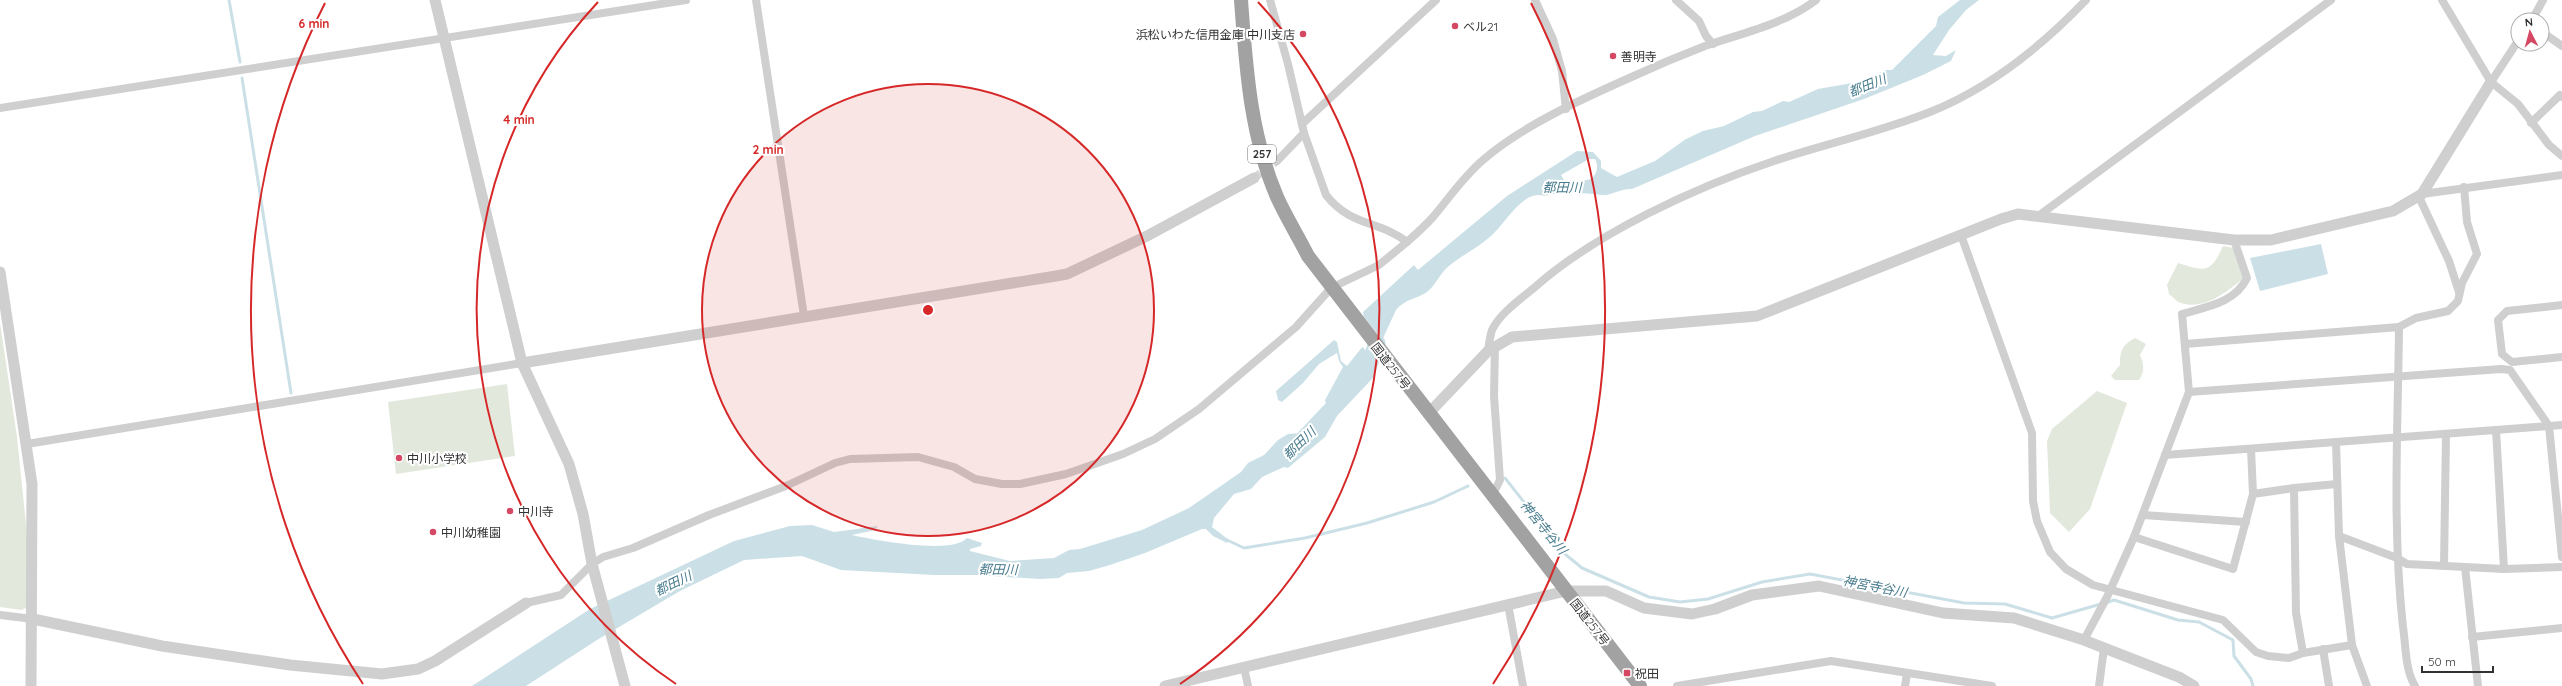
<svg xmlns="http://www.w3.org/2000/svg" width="2562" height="686" font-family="Quicksand,'Noto Sans JP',sans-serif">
<rect width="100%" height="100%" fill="#fff"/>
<g fill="#e3e8dc">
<path d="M2223 246 2234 248 2245 277C2229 290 2205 311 2181 303 2177 302 2172 296 2169 294L2167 285 2178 263C2206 272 2211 273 2223 246Z"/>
<polygon points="0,323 17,437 28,544 28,607 21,610 0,607"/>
<path d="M2135 338 2146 344 2140 355C2144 364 2145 372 2139 380H2115L2111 376 2120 365C2120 351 2122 345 2135 338Z"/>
<polygon points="507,384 515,456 396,474 388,402"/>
<polygon points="2097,391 2127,403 2090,509 2069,532 2050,513 2047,441 2052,429"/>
</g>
<g fill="#cbe0e6" fill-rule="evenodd">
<path d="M1960 0H1979L1966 10 1949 30 1933 55 1946 56 1956 50 1951 61 1923 75 1864 99 1755 136 1632 189C1621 188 1611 196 1601 195 1583 193 1563 191 1544 196 1523 189 1505 224 1491 236 1478 248 1462 255 1449 266 1440 273 1436 285 1427 292 1417 299 1405 299 1396 310L1373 360 1362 372 1325 437 1288 468 1284 467 1262 477 1251 489 1234 494 1214 518 1212 527 1229 540 1227 543 1213 536 1206 529H1202L1145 553 1110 565 1089 571 1067 573 1059 578 1040 579 976 575H934L841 570 802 556 744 560 680 591 597 640 526 686H472L590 609 734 541 790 526 812 525 834 532 878 526 875 530 852 535C874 540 952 555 967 538L982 543 981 546 970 549V551L1010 561 1054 558 1069 550 1080 549 1142 530 1189 508 1241 472 1248 463 1264 455 1278 440 1288 434 1313 432 1326 404 1325 400 1343 367 1339 361 1337 353 1319 364 1303 383 1282 402 1278 400 1276 391 1334 340 1337 342 1341 361 1347 366 1367 341 1363 312 1414 265 1418 270 1507 196 1577 151 1593 152 1601 161V168L1617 177 1655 161 1686 139 1703 131 1724 126 1753 112 1762 111 1783 101 1789 102 1818 89 1858 82 1886 70H1892L1936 26 1938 17ZM1589 159H1595C1599 166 1597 174 1591 179L1577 182 1564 180 1561 175Z"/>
<polygon points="2321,244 2328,274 2260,291 2250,258"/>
</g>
<polygon fill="#fff" points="1361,313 1384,342 1374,361 1361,345 1365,341"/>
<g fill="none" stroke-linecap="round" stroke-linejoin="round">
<g stroke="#cbe0e6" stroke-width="3">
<polyline points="229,0 240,62"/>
<polyline points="242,78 291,393"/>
<polyline points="1505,478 1565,554 1582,568 1649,597 1680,602 1708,599 1762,582 1810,574 1964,603 2005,604 2052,618 2101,604"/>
<polyline points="1225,539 1244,548 1305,538 1367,523 1434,502 1468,486"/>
<polyline points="2106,603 2114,600 2178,620 2199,622 2233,640 2234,656 2251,679 2253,686"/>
</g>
<polyline stroke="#cbe0e6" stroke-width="17" points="1295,448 1366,373 1377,343"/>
<polyline stroke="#d6d6d6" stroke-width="8" stroke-dasharray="8 4" stroke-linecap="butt" points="1254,178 1277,161"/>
<g stroke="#cfcfcf" stroke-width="8">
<polyline points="756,0 804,316"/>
<polyline points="1270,0 1288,64 1304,133 1277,161"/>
<polyline points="1535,0 1553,39 1562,71 1566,109"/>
<polyline points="1676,0 1699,21 1706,36 1713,44"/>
<polyline points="2442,0 2491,82 2518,104 2549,145 2562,156"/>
<polyline points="2532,20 2543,0"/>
<polyline points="2542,32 2562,46"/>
<polyline points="2491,82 2518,41"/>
<polyline points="0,108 686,0"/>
<polyline points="2531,123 2560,95 2562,97"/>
<polyline points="1302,124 1436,0"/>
<polyline points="2422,194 2562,175"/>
<polyline points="2419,197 2449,261 2459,292"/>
<polyline points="2037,217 2331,0"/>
<polyline points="1961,235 2032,433 2033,501 2037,521 2050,552 2066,569 2093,585 2223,620 2256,652 2268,656 2289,658 2303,653"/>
<path d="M1407 242C1416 234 1425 226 1433 217 1450 197 1463 177 1483 160 1522 126 1580 100 1627 79 1653 67 1679 56 1705 46 1742 33 1785 24 1816 0"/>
<polyline points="2562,305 2507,311 2498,320 2502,354 2512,362 2562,357"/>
<polyline points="2399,327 2416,318 2448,311 2458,301 2462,283 2477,254 2467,222 2464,187"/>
<path d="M2185 344 2399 327C2398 427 2392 527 2403 627 2406 646 2405 670 2415 686"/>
<path d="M1488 351C1489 344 1490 336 1492 330 1500 313 1521 299 1535 287 1596 233 1696 187 1774 161 1825 144 1880 132 1930 112 1990 88 2042 46 2086 0"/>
<polyline points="2189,392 2501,369 2510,370 2549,426 2562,557"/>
<polyline points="2496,430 2504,569"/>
<polyline points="2336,442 2339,536 2397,558 2407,564 2504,569 2562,567"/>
<polyline points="27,444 522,363"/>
<polyline points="2251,449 2253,494 2294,488 2296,613 2303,653 2352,645"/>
<polyline points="2165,455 2562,425"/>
<polyline points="2294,488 2337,484"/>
<polyline points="1492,496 1500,480 1494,396 1495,345"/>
<polyline points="2143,515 2246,522"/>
<polyline points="2339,536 2352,645 2367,686"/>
<polyline points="2134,537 2233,569 2253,494"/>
<polyline points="2444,566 2446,434"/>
<polyline points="2465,567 2478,686"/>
<path d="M526 603 561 595 592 564 603 557 633 548 709 515 786 486 835 463 850 459 918 457 954 467 975 479 1002 484H1020L1066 474 1123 454 1155 439 1199 409 1296 327 1331 288 1379 265 1407 242C1379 220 1351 227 1326 195L1304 133"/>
<polyline points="1508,604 1523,686"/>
<polyline points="0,615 33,619"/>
<polyline points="2472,637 2562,628"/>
<path d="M2084 640 2107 597 2134 537 2189 392 2182 314C2206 307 2235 303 2247 278L2234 240"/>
<polyline points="2323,649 2329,686"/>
<polyline points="1244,667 1248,686"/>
<polyline points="1677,686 1831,661 1992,686"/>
<polyline points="1905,686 1907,674"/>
<polyline points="2099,686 2104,648"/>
</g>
<g stroke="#cfcfcf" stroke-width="11">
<polyline points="435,0 522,363 569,464 583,514 592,564 625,686"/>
<polyline points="0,272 32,484 31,686"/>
<polyline points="522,363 1056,276 1067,274 1147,236 1254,178"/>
<polyline points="1428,414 1488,351 1512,337 1757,316 2001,219 2018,214 2234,240 2271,240 2393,211 2422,194 2491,82"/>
<polyline points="33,619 162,646 290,665 382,674 418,669 435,661 526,603"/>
<polyline points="1165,686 1566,591 1606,591 1644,608 1692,614 1715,609 1752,595 1819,586 1943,613 2014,618 2084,640 2179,677 2194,686"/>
</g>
<path stroke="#a2a2a2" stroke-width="14" d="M1241 0C1246 67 1250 134 1277 197 1286 217 1298 236 1308 256L1640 686"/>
</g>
<circle cx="928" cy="310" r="226" fill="#d62828" fill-opacity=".12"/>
<g fill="none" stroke="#d62828" stroke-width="2">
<circle cx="928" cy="310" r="226"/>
<path d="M676 684A451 451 0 0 1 598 2M1258 2A451 451 0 0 1 1180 684"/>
<path d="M363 684A677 677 0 0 1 325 3M1531 3A677 677 0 0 1 1493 684"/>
</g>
<g fill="#d54864" stroke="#fff" stroke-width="1.5">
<circle cx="1455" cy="26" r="4"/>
<circle cx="1303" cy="34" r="4"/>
<circle cx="1613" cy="56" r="4"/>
<circle cx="399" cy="458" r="4"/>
<circle cx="510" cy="511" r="4"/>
<circle cx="433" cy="532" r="4"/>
<rect x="1623" y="669" width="8" height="8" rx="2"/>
</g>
<g text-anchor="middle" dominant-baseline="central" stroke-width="4" stroke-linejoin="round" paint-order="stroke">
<rect fill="#fff" stroke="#707070" stroke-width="1" x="1248" y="145" width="28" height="18" rx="3"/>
<g font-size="11" font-weight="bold" fill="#323232">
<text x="1262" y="154">257</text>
</g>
<g font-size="12" fill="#323232" stroke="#fff" text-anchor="start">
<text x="1463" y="26">ベル21</text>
<text x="1295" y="34" text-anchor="end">浜松いわた信用金庫 中川支店</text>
<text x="1621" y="56">善明寺</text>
<text x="407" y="458">中川小学校</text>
<text x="518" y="511">中川寺</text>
<text x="441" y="532">中川幼稚園</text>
<text x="1635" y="673">祝田</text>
</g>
<g font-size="12" fill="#323232" stroke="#fff">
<text transform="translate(1391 366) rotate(52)">国道257号</text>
<text transform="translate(1590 622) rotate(52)">国道257号</text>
</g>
<g font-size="13" font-style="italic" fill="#477b8d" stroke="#fff">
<text transform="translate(1867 85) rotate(-22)">都田川</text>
<text x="1562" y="187">都田川</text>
<text transform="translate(1299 443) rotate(-44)">都田川</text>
<text transform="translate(1544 527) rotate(51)">神宮寺谷川</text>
<text transform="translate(998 569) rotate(1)">都田川</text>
<text transform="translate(673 583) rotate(-26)">都田川</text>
<text transform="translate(1875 586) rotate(11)">神宮寺谷川</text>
</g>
</g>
<circle cx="928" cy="310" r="6" fill="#d62828" stroke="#fff" stroke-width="2"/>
<g font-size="12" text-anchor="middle" font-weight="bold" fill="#d62828" stroke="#fff" stroke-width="4" stroke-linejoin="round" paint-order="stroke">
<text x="314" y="28">6 min</text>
<text x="519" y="124">4 min</text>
<text x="768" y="154">2 min</text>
</g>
<g transform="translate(2530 32) rotate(354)"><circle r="19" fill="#ffffff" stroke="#adadad"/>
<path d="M0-3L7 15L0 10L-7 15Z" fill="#d54864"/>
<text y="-6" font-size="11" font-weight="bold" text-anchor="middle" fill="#323232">N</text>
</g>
<path d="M2422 666v6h71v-6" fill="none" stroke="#323232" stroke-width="2"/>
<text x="2428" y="666" font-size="12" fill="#323232" stroke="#ffffff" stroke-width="3" paint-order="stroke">50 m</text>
</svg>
